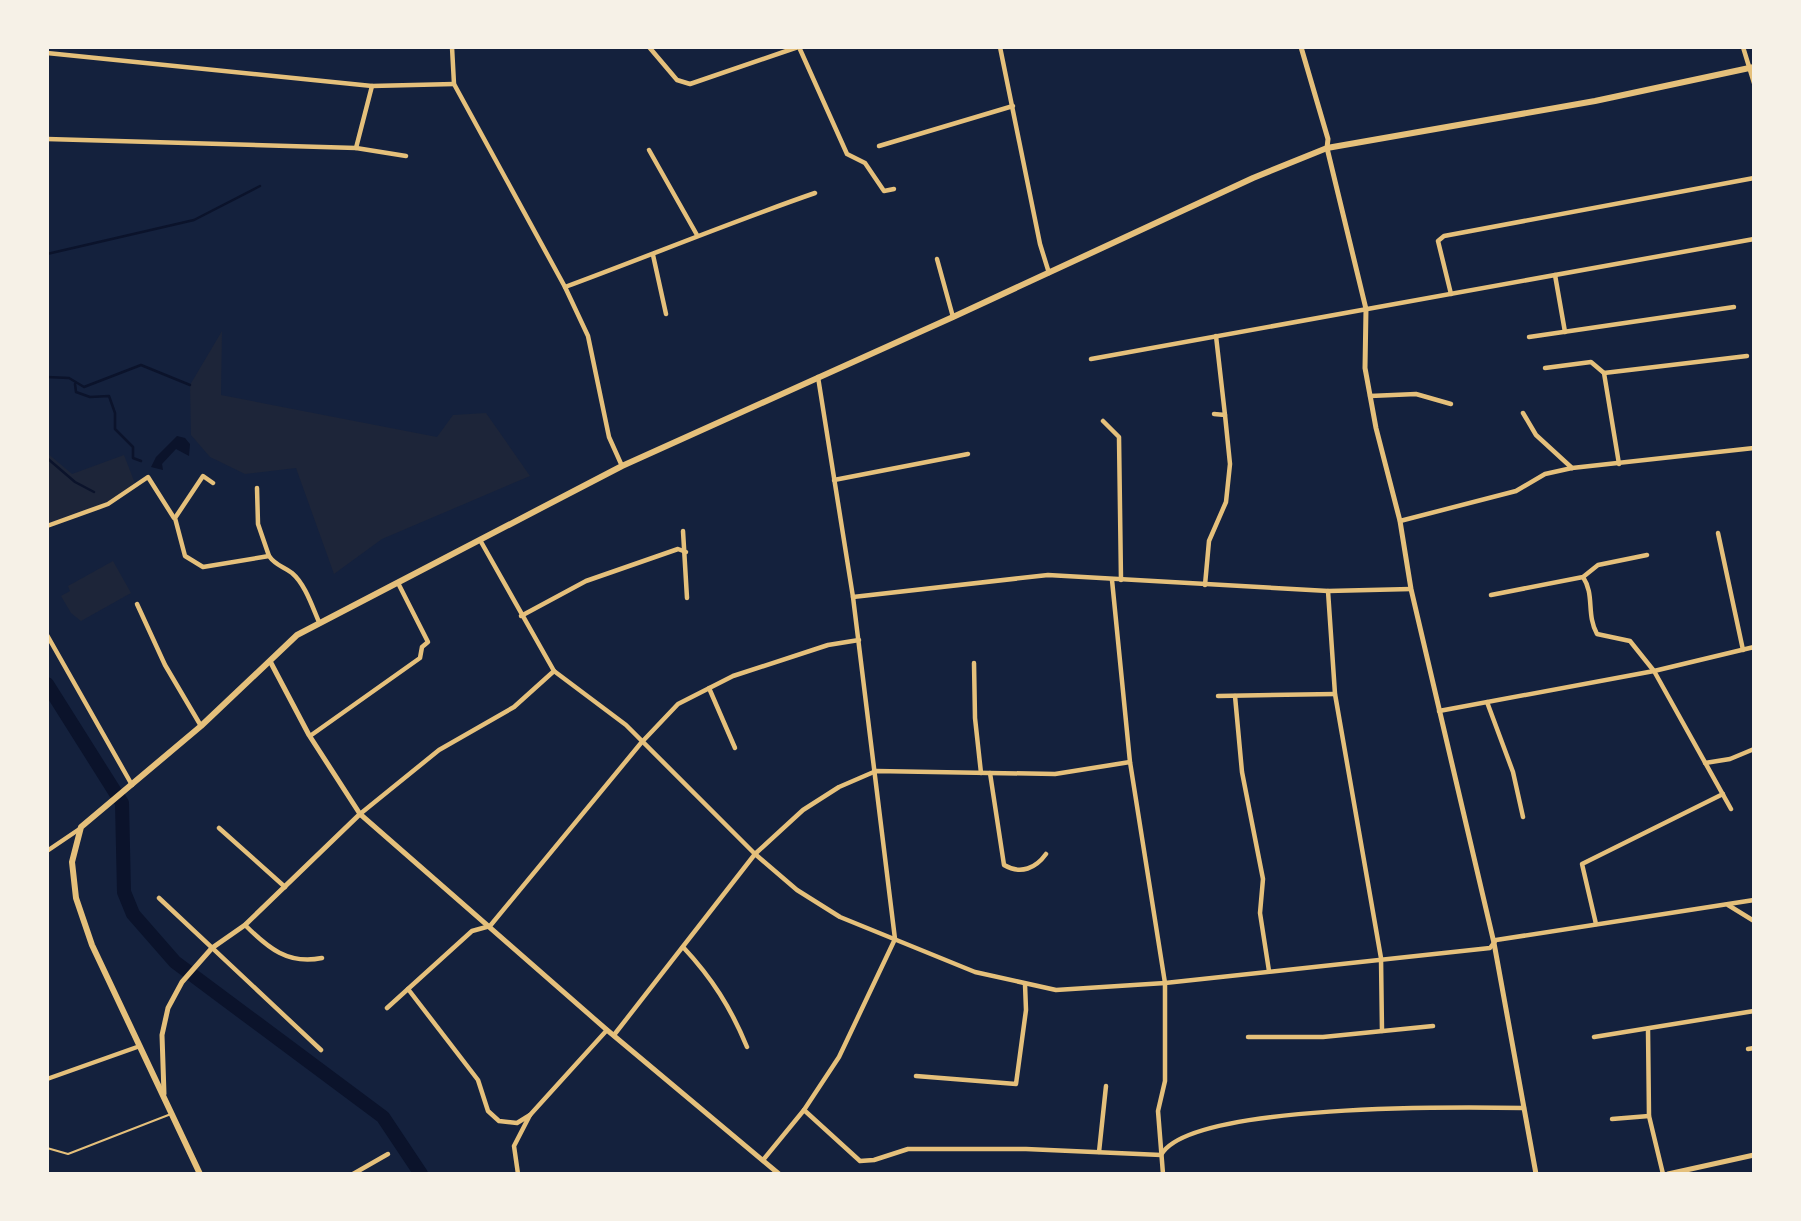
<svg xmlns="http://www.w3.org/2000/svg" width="1801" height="1221" font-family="'Crimson Pro',serif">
<rect width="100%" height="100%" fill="#14213d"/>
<g fill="#1d2539">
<polygon points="222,331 221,395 437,437 453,415 486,413 530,476 382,539 334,574 296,468 245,474 210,457 191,435 190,385"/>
<polygon points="47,453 72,474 124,455 136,486 107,503 47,524"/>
<polygon points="113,561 131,593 81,621 71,613 61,596 70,591 68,586"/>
</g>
<polygon fill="#0b132b" points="177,436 185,438 190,444 189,456 176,449 162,464 163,470 151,467 156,457"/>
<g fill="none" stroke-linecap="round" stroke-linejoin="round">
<g stroke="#0b132b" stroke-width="2.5">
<polyline points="47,254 194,220 260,186"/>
<polyline points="47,377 69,378 84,387 141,365 190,385"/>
<polyline points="75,384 76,392 90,397 109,396 115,413 115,429 133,447 133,458 141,461"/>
<polyline points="47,458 75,482 94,492"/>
</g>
<polyline stroke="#0b132b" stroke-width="14" points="47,684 122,803 124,892 133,914 175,962 383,1117 421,1174"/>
<polyline stroke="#e5c07b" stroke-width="2" points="47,1148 68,1154 171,1114"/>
<g stroke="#e5c07b" stroke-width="4.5">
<polyline points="452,47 454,84 565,287 588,336 609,437 622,466"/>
<polyline points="649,47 677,80 690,84 798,47"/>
<polyline points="799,47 847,154 865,163 884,191 894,189"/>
<polyline points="1000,47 1040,244 1049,273"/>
<polyline points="1743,47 1754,83"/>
<polyline points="47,53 372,86 454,84"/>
<polyline points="47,139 356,148 406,156"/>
<polyline points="879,146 1013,106"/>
<polyline points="356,148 372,86"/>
<polyline points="649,150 697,235"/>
<polyline points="653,255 666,314"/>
<polyline points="937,259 953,317"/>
<polyline points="1555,275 1565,332"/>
<path d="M565 287C649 256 731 222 815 193"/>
<polyline points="1451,294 1438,241 1444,236 1754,178"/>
<polyline points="1529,337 1734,307"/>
<polyline points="1091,359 1754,239"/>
<polyline points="1545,368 1591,362 1604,373"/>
<polyline points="1370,396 1416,394 1451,404"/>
<polyline points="1523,413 1536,435 1572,468"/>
<polyline points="1214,414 1225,415 1216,336"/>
<polyline points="1103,421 1119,437 1121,580"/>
<polyline points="1619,464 1604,373 1747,356"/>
<polyline points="834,480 968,454"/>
<path d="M213 483 203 476 175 518 185 556 203 567 269 556C276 566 283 566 292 573 305 584 312 606 319 622"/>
<polyline points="257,488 258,524 269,556"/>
<polyline points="1400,521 1516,491 1545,474 1572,468 1754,448"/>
<polyline points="47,526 108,504 148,477 174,518"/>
<polyline points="683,531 687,598"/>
<polyline points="1718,533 1743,650"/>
<polyline points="480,540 554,671 626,725 755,854 797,890 840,917 975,972 1056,990 1165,983 1490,948 1496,940 1754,900"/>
<path d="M1583 577C1595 595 1586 614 1597 634L1630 641 1654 671 1731 809"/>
<polyline points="1112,580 1130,762 1165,983 1165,1081 1158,1111 1163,1174"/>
<polyline points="1205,585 1209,541 1226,502 1230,464 1225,415"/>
<polyline points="1328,591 1335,694 1381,958 1382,1031"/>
<polyline points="1491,595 1583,577 1598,565 1647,555"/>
<polyline points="853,597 1048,575 1328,591 1411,589"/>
<polyline points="137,604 165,665 201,726"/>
<polyline points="521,616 586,581 678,549 686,552"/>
<polyline points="47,635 132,785"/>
<polyline points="974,663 975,718 981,773"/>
<polyline points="709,688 735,748"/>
<polyline points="1218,696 1335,694"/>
<polyline points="1235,696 1242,772 1263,879 1260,913 1269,971"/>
<polyline points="1487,702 1513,772 1523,817"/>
<polyline points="1439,711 1654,671 1754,647"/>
<polyline points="310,736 420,658 422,647 428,642 398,583"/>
<polyline points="1705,763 1730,759 1754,749"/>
<path d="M990 773 1004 865C1021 875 1036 868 1046 854"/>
<polyline points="360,814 439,750 514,707 554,671"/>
<polyline points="219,828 285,887"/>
<polyline points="47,851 81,828"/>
<polyline points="159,898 321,1050"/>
<polyline points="1728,905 1754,921"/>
<polyline points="1596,924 1582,864 1723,794"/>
<path d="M245 925C268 948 288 965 322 958"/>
<path d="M683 947C712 978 731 1008 747 1047"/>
<polyline points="408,989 478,1080 488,1111 499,1121 517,1123 530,1115"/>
<polyline points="387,1008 472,931 490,926 641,743 678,704 733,676 828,645 859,640"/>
<polyline points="1648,1029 1649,1116 1663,1174"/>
<polyline points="614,1035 755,854 803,810 839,787 876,771 1055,774 1130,762"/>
<polyline points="1248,1037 1323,1037 1433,1026"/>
<polyline points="1594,1037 1754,1011"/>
<polyline points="1748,1049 1754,1048"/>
<polyline points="916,1076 1016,1084 1026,1010 1025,984"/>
<polyline points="47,1079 140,1046"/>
<path d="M804 1110 860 1161 874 1160 908 1149H1026L1161 1155C1189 1103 1462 1107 1524 1108"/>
<polyline points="1612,1119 1649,1116"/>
<polyline points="1099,1152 1106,1086"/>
<polyline points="763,1160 804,1110 839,1057 895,939 853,597 818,377"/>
<polyline points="353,1174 388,1154"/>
<polyline points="518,1174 514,1146 530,1115 607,1030"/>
</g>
<g stroke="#e5c07b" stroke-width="5">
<polyline points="1301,47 1328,139 1327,148 1366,309 1365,368 1376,428 1400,521 1411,589 1494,943 1536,1174"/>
<polyline points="271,663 309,735 360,814 607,1030 779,1174"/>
<polyline points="164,1094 162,1035 168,1008 182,982 212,948 245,925 360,814"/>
<polyline points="1668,1174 1754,1155"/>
</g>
<polyline stroke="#e5c07b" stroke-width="6" points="200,1174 92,945 76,898 72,862 81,827 201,726 297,635 622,466 953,317 1253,178 1327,148 1595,101 1754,67"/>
</g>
<rect width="1801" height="1221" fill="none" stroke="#f6f1e7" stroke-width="98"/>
</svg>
